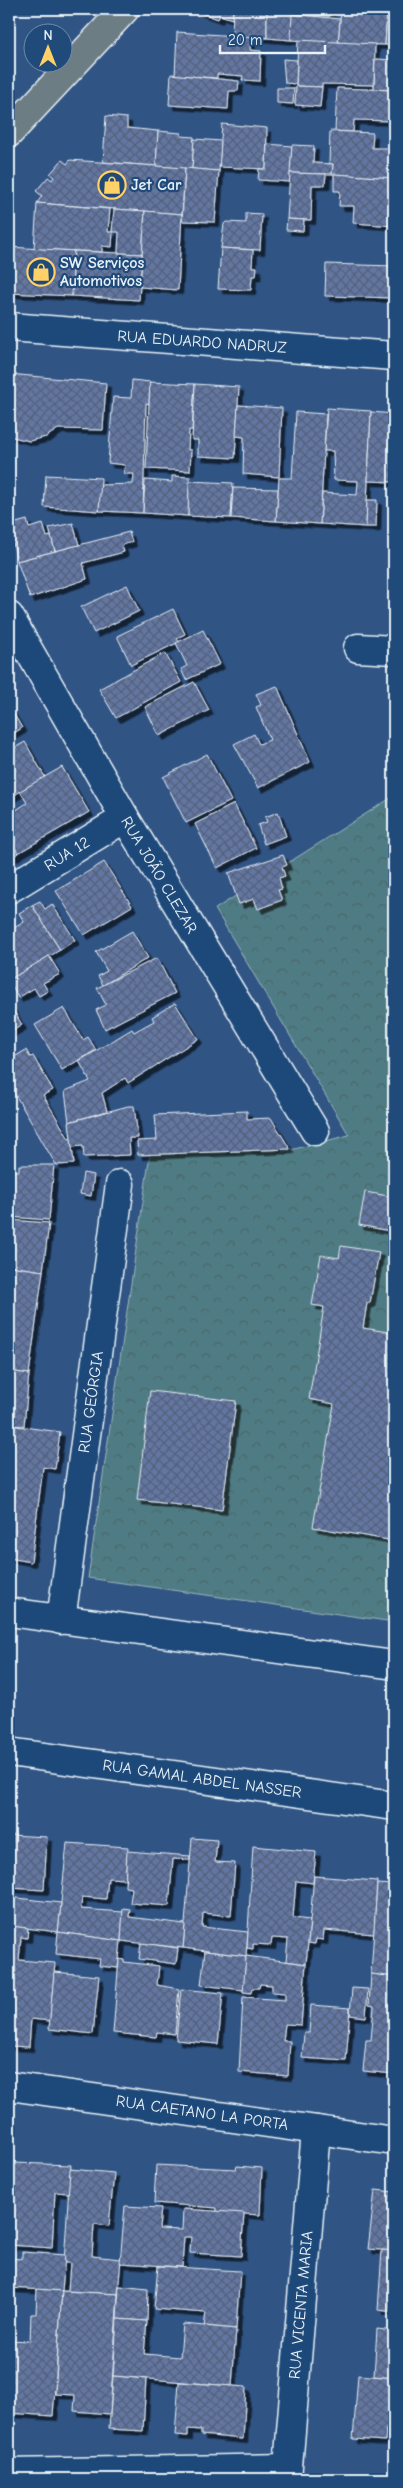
<svg xmlns="http://www.w3.org/2000/svg" width="403" height="2488" font-family="'Comic Neue',sans-serif">
<defs>
<pattern id="park-crowns" width="20" height="18" patternUnits="userSpaceOnUse" patternTransform="scale(1.25)"><rect width="20" height="18" fill="#4f7c84"/><path d="M2 6a3 3 0 1 1 6 0M12 15a3 3 0 1 1 6 0" fill="none" stroke="#4b656a"/></pattern>
<pattern id="building-cross-hatch" width="8" height="8" patternUnits="userSpaceOnUse" patternTransform="scale(1.25)"><rect width="8" height="8" fill="#6276a2"/><path d="M0 0l8 8M0 8l8-8" fill="none" stroke="#55617a"/></pattern>
<filter id="shadow"><feDropShadow dx="4.5" dy="4.5" stdDeviation="0" flood-color="#0009"/></filter>
</defs>
<rect width="100%" height="100%" fill="#305484"/>
<filter id="ink" filterUnits="userSpaceOnUse"><feTurbulence type="fractalNoise" baseFrequency=".02" numOctaves="2"/><feDisplacementMap in="SourceGraphic" scale="10" xChannelSelector="R" yChannelSelector="G"/><feConvolveMatrix kernelMatrix="1 2 1 2 8 2 1 2 1" color-interpolation-filters="sRGB"/></filter>
<g filter="url(#ink)">
<polygon fill="url(#park-crowns)" stroke="#9cb6be" points="394,796 394,1622 88,1578 151,1147 278,1130 283,1152 349,1135 215,909"/>
<g fill="url(#building-cross-hatch)" stroke="#e8f1f8" filter="url(#shadow)">
<polygon points="191,9 233,9 232,19 220,15 218,19"/>
<polygon points="233,9 267,9 267,38 232,36"/>
<polygon points="267,9 293,9 291,40 267,38"/>
<polygon points="293,9 331,9 330,16 292,14"/>
<polygon points="341,9 387,9 385,45 338,43"/>
<polygon points="292,14 340,19 338,43 291,40"/>
<polygon points="387,15 394,15 394,45 385,45"/>
<polygon points="177,32 251,37 250,50 261,51 260,81 242,80 243,76 217,74 217,78 175,75"/>
<polygon points="298,40 375,44 374,85 322,84 322,87 296,86"/>
<polygon points="283,59 297,60 296,84 285,83"/>
<polygon points="375,59 394,60 394,90 374,89"/>
<polygon points="171,74 239,81 238,91 229,91 228,109 169,105"/>
<polygon points="296,86 322,87 320,107 295,105"/>
<polygon points="277,88 294,88 293,104 277,103"/>
<polygon points="337,88 394,90 394,121 354,120 353,132 335,131"/>
<polygon points="106,116 127,118 127,128 158,131 156,166 103,162"/>
<polygon points="222,124 267,128 266,169 219,167"/>
<polygon points="158,131 181,133 181,136 194,137 192,169 156,166"/>
<polygon points="330,131 373,133 372,148 394,148 394,178 332,174 333,164 329,164"/>
<polygon points="194,139 221,141 219,171 192,169"/>
<polygon points="267,144 292,146 290,182 258,180 259,169 266,169"/>
<polygon points="292,145 314,146 313,163 333,164 332,174 290,173"/>
<polygon points="62,160 67,164 70,160 185,168 182,214 37,203 42,196 36,191 48,177 52,180 54,177 50,174"/>
<polygon points="185,168 219,171 215,222 182,221"/>
<polygon points="290,173 326,174 325,185 312,185 311,220 287,219"/>
<polygon points="334,174 394,178 394,226 353,223 354,206 339,206 340,191 334,191"/>
<polygon points="37,203 110,209 108,232 113,232 112,247 102,246 102,252 34,249"/>
<polygon points="114,209 145,211 142,254 118,253 119,232 112,232"/>
<polygon points="145,211 182,214 178,290 140,287"/>
<polygon points="246,213 262,214 260,250 221,248 224,224 226,222 246,223"/>
<polygon points="287,219 304,220 303,231 286,230"/>
<polygon points="9,247 74,251 72,296 9,293"/>
<polygon points="221,248 253,250 252,267 257,267 256,276 252,276 251,290 218,289"/>
<polygon points="74,251 142,254 139,300 72,296"/>
<polygon points="326,264 394,266 394,298 325,296"/>
<polygon points="9,374 106,383 103,430 58,429 46,437 29,441 9,436"/>
<polygon points="132,380 150,382 149,404 146,403 143,513 99,511 100,485 133,484 134,474 124,474 125,465 108,463 113,397 131,398"/>
<polygon points="150,382 195,384 192,430 189,430 188,450 191,450 190,471 146,469"/>
<polygon points="195,384 239,387 235,458 198,456 198,440 192,440"/>
<polygon points="238,405 282,408 279,477 243,474 244,437 236,436"/>
<polygon points="327,408 371,411 366,527 320,524 322,493 357,495 358,481 334,480 333,451 324,451"/>
<polygon points="296,412 326,414 320,524 276,521 279,478 292,478"/>
<polygon points="371,412 394,414 394,482 368,481"/>
<polygon points="46,475 101,478 99,511 44,507"/>
<polygon points="172,476 190,477 188,516 143,513 145,480 172,482"/>
<polygon points="189,481 233,483 231,518 188,516"/>
<polygon points="233,488 278,489 276,521 231,518"/>
<polygon points="367,500 377,500 376,527 366,527"/>
<polygon points="27,520 29,528 43,524 47,537 51,536 55,551 17,561 9,525"/>
<polygon points="73,523 79,545 55,551 49,528"/>
<polygon points="129,532 132,542 122,545 124,552 83,563 87,579 30,598 17,561"/>
<polygon points="127,585 139,611 94,633 81,607"/>
<polygon points="173,609 185,634 177,638 179,642 131,665 117,636"/>
<polygon points="203,630 220,664 186,680 181,669 187,666 176,643"/>
<polygon points="165,653 181,682 116,718 99,689"/>
<polygon points="194,682 209,710 159,736 145,707"/>
<polygon points="277,686 310,762 258,788 234,744 254,734 259,744 270,740 256,707 261,705 256,694"/>
<polygon points="9,706 22,728 9,736"/>
<polygon points="25,742 45,777 9,798 9,751"/>
<polygon points="207,754 231,801 186,823 163,777"/>
<polygon points="62,767 89,812 18,853 9,839 9,812 10,814 27,803 20,791"/>
<polygon points="234,804 256,848 217,868 195,824"/>
<polygon points="278,812 286,836 264,844 258,825 267,822 265,817"/>
<polygon points="9,839 18,853 9,859"/>
<polygon points="283,855 287,865 282,867 285,876 279,878 282,889 278,890 282,900 258,909 254,899 239,904 228,873"/>
<polygon points="104,862 132,906 84,935 56,891"/>
<polygon points="40,901 45,909 52,904 75,940 60,950 32,905"/>
<polygon points="32,905 60,950 9,980 9,940 12,938 9,931 24,922 19,913"/>
<polygon points="132,931 148,958 103,985 98,976 107,971 96,952"/>
<polygon points="49,956 60,974 43,983 48,991 39,996 34,988 18,998 9,980"/>
<polygon points="157,958 175,993 105,1029 96,1010 106,1005 97,988"/>
<polygon points="9,1003 22,1025 9,1033"/>
<polygon points="175,1003 198,1039 128,1083 125,1078 102,1093 107,1111 69,1122 65,1091 90,1081 79,1061 132,1029 134,1032 154,1021 152,1017"/>
<polygon points="64,1008 83,1040 88,1037 96,1050 62,1070 35,1025"/>
<polygon points="26,1050 30,1057 33,1056 53,1090 43,1095 69,1139 71,1138 74,1164 56,1165 9,1084 9,1060"/>
<polygon points="128,1106 134,1106 138,1138 129,1138 130,1155 84,1157 83,1146 72,1147 69,1122"/>
<polygon points="247,1111 247,1119 271,1118 290,1149 138,1155 137,1141 157,1140 155,1115"/>
<polygon points="19,1165 54,1165 49,1220 9,1217 9,1171 19,1171"/>
<polygon points="83,1173 94,1175 91,1196 80,1194"/>
<polygon points="365,1192 394,1197 390,1231 359,1225"/>
<polygon points="9,1220 49,1223 43,1271 9,1266"/>
<polygon points="341,1246 379,1252 370,1303 367,1303 363,1328 394,1333 394,1541 313,1527 334,1404 309,1399 324,1307 312,1305 321,1255 339,1258"/>
<polygon points="9,1266 43,1271 29,1374 9,1371"/>
<polygon points="9,1371 29,1374 24,1426 9,1425"/>
<polygon points="150,1391 236,1401 222,1510 137,1500"/>
<polygon points="9,1425 60,1432 55,1469 43,1467 31,1562 9,1558"/>
<polygon points="9,1835 47,1837 44,1890 9,1888"/>
<polygon points="192,1838 217,1840 215,1862 235,1863 231,1916 203,1913 202,1927 248,1932 246,1956 183,1948"/>
<polygon points="67,1843 128,1847 125,1879 108,1878 106,1899 82,1897 81,1909 123,1912 121,1941 58,1932"/>
<polygon points="253,1846 316,1852 313,1883 296,1881 293,1918 310,1920 306,1964 286,1961 288,1939 272,1938 271,1945 253,1944 253,1949 247,1948"/>
<polygon points="127,1851 190,1856 190,1860 173,1859 169,1906 130,1903 132,1888 125,1887"/>
<polygon points="314,1876 377,1881 374,1934 324,1930 323,1940 316,1939 315,1944 308,1943"/>
<polygon points="377,1884 394,1885 394,1977 371,1974"/>
<polygon points="9,1897 61,1903 58,1932 9,1926"/>
<polygon points="123,1908 130,1909 129,1917 185,1924 183,1948 121,1941"/>
<polygon points="9,1926 28,1928 27,1938 21,1937 19,1960 55,1963 50,2021 31,2019 29,2047 9,2046"/>
<polygon points="58,1932 121,1941 118,1968 99,1966 100,1959 56,1954"/>
<polygon points="141,1943 178,1948 176,1964 139,1959"/>
<polygon points="205,1951 246,1956 244,1990 201,1985"/>
<polygon points="246,1956 306,1964 301,2025 285,2024 283,2041 290,2041 288,2076 239,2072 243,1997 285,2000 285,1993 272,1992 272,1985 260,1984 259,1988 252,1988 251,1993 243,1992"/>
<polygon points="119,1959 124,1960 124,1962 159,1966 157,1985 179,1989 175,2034 157,2032 156,2037 113,2033"/>
<polygon points="54,1972 99,1976 93,2034 49,2029"/>
<polygon points="371,1974 394,1977 394,2074 363,2071 366,2040 371,2040 374,2006 369,2005"/>
<polygon points="352,1988 368,1989 366,2017 350,2015"/>
<polygon points="181,1989 223,1993 218,2044 176,2040"/>
<polygon points="311,2005 350,2008 346,2061 302,2058 304,2033 309,2033"/>
<polygon points="9,2159 14,2159 12,2190 9,2189"/>
<polygon points="14,2163 71,2165 69,2193 55,2192 52,2248 9,2245"/>
<polygon points="156,2165 236,2169 237,2166 262,2168 260,2215 217,2212 217,2208 154,2203"/>
<polygon points="70,2169 114,2173 109,2226 94,2224 92,2256 121,2259 118,2294 68,2291 70,2263 64,2263"/>
<polygon points="375,2190 394,2192 394,2251 368,2249"/>
<polygon points="125,2206 161,2208 159,2229 182,2230 183,2209 244,2213 241,2256 190,2253 191,2237 184,2237 182,2267 120,2263"/>
<polygon points="382,2250 394,2251 394,2312 378,2310"/>
<polygon points="22,2252 65,2255 62,2291 9,2288 9,2258 22,2259"/>
<polygon points="158,2266 240,2271 236,2329 204,2326 206,2313 154,2309"/>
<polygon points="119,2286 148,2289 147,2321 117,2319"/>
<polygon points="37,2289 62,2291 53,2416 9,2413 9,2340 30,2341 31,2314 36,2314"/>
<polygon points="62,2291 118,2294 110,2414 74,2411 75,2395 55,2394"/>
<polygon points="117,2319 147,2321 144,2354 180,2357 183,2324 236,2329 232,2386 113,2376"/>
<polygon points="377,2329 394,2331 394,2378 374,2376"/>
<polygon points="358,2375 394,2378 394,2429 386,2429 385,2441 353,2439"/>
<polygon points="113,2376 146,2379 143,2431 109,2429"/>
<polygon points="179,2382 246,2387 243,2439 201,2435 201,2430 188,2429 188,2436 175,2435"/>
</g>
<g fill="none" stroke-linecap="round" stroke-linejoin="round">
<g stroke="#e8f1f8" stroke-width="31">
<g id="minor">
<polyline points="9,327 394,356"/>
<polyline points="9,616 125,818 315,1131"/>
<polyline points="358,648 394,650"/>
<polyline points="9,889 125,818"/>
<polyline points="9,1612 394,1665"/>
<polyline points="61,1620 120,1184"/>
<polyline points="9,1752 394,1806"/>
<polyline points="9,2086 394,2141"/>
<polyline points="9,2473 287,2468"/>
<polyline points="287,2479 316,2130"/>
</g>
</g>
<g stroke="#e8f1f8" stroke-width="31">
<polyline id="major" points="9,133 125,9"/>
</g>
<use href="#minor" stroke="#1f4a7a" stroke-width="28"/>
<use href="#major" stroke="#6d7d84" stroke-width="28"/>
</g>
</g>
<defs>
<g id="shop-ring" transform="scale(1.4375)"><circle r="9.5" fill="#1f4a7a" stroke="#ffd166" stroke-width="1.5"/><path d="M-5-2.5h2.3a2.7 3.5 0 0 1 5.4 0H5L5.5 6h-11ZM-1.5-2.5h3a1.5 2.3 0 0 0-3 0Z" fill="#ffd166"/></g>
</defs>
<g fill-rule="evenodd">
<use href="#shop-ring" x="112" y="185"/>
<use href="#shop-ring" x="41" y="272"/>
</g>
<g text-anchor="middle" dominant-baseline="central" stroke-width="4.5" stroke-linejoin="round" paint-order="stroke">
<g font-size="16" font-weight="bold" fill="#e8f1f8" stroke="#1f4a7a" text-anchor="start">
<text x="131" y="185">Jet Car</text>
<text x="60" y="263">SW Serviços<tspan x="60" dy="18">Automotivos</tspan></text>
</g>
<g font-size="16" fill="#e8f1f8" stroke="#1f4a7a">
<text transform="translate(202 342) rotate(4)">RUA EDUARDO NADRUZ</text>
<text transform="translate(67 854) rotate(-32)">RUA 12</text>
<text transform="translate(159 875) rotate(59)">RUA JOÃO CLEZAR</text>
<text transform="translate(91 1402) rotate(-82)">RUA GEÓRGIA</text>
<text transform="translate(202 1779) rotate(8)">RUA GAMAL ABDEL NASSER</text>
<text transform="translate(202 2113) rotate(8)">RUA CAETANO LA PORTA</text>
<text transform="translate(301 2305) rotate(-85)">RUA VICENTA MARIA</text>
</g>
</g>
<rect width="403" height="2488" fill="none" stroke="#1f4a7a" stroke-width="30"/>
<rect x="15" y="15" width="373" height="2458" fill="none" stroke="#e8f1f8" stroke-width="2" filter="url(#ink)"/>
<g transform="translate(48 48)"><circle r="24" fill="#1f4a7a" stroke="#6f8dac"/>
<path d="M0-4L9 19L0 12L-9 19Z" fill="#ffd166"/>
<text y="-8" font-size="14" font-weight="bold" text-anchor="middle" fill="#e8f1f8">N</text>
</g>
<path d="M220 45v8h105v-8" fill="none" stroke="#e8f1f8" stroke-width="2.5"/>
<text x="228" y="45" font-size="15" fill="#e8f1f8" stroke="#1f4a7a" stroke-width="4" paint-order="stroke">20 m</text>
</svg>
